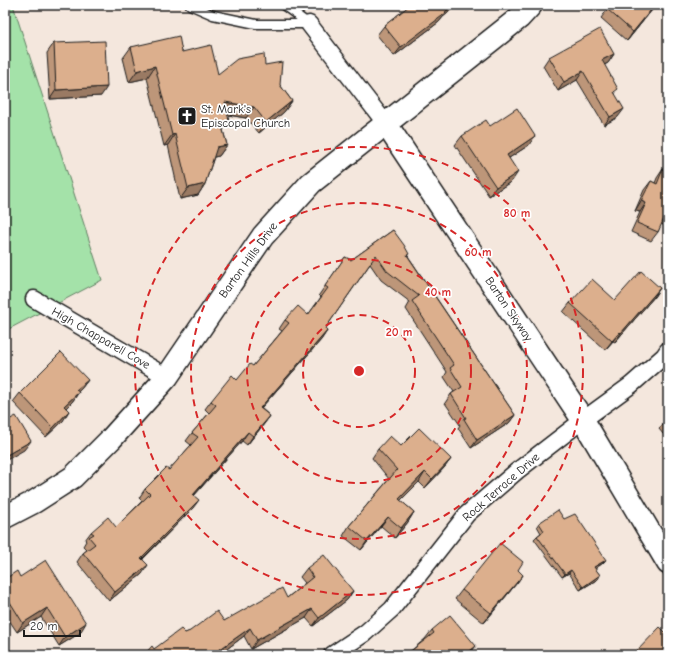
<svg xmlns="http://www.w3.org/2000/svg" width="673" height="660" font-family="'Comic Neue',sans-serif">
<rect width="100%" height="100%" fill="#f4e7dd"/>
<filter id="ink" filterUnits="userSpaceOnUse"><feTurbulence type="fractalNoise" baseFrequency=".025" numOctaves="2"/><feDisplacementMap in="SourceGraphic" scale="8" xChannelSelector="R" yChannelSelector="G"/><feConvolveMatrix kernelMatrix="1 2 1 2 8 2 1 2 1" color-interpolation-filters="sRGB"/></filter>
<g filter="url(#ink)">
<polygon fill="#a4e2a9" stroke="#607f62" points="5,5 13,5 102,280 5,331"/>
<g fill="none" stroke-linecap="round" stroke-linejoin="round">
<g stroke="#1c1c1c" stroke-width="11">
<g id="lane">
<polyline points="190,5 213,15 256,24 309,24"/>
<polyline points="283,5 309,24"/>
</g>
</g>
<g stroke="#1c1c1c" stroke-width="19">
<g id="street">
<polyline points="309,24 386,124"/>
<polyline points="34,299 167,377"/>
<polyline points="332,655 365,633 392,609 467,514 517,471 583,420 631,385 664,356 668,350"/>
</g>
</g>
<g stroke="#1c1c1c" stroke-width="25">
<g id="secondary">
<polyline points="386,124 583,420 668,563"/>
<polyline points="5,517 34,502 73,477 111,439 167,377 263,236 311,183 519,18 531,5"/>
</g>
</g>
<use href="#lane" stroke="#fff" stroke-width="8"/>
<use href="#street" stroke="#fff" stroke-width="16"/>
<use href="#secondary" stroke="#fff" stroke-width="22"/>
</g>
<g fill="#bd9679" stroke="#1c1c1c">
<polygon points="410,5 453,5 448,13 443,17 439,22 394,56 377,35 384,26"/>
<polygon points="611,5 656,5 627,41 601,18"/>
<polygon points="660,5 668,5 668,9 667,10"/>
<polygon points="54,43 101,96 50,99 47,53"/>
<polygon points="131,47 182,52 218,74 265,65 292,101 284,112 259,133 246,118 228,115 223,130 227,145 219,156 214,157 205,184 198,195 180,199 168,145 164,146 147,78 129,82 123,58"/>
<polygon points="614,54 608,63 604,65 615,93 618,117 604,125 577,80 558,91 543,66 549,57"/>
<polygon points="462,136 529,145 509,158 512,181 489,196 455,145"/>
<polygon points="668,168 668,227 661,224 658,232 651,241 631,232 640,212 635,211 644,190 651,181 655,183 657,178 663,169 666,170"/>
<polygon points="393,230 408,256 515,415 509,423 471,448 458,428 460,425 445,403 451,394 454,392 444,377 447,372 406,309 410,302 381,280 370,264 325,329 327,331 321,340 261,408 270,416 264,424 247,445 242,441 194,496 193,508 143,559 142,574 109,601 77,562 83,553 87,550 83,546 86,541 85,540 91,532 116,527 142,501 139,498 145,489 169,470 191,445 186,441 192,433 209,413 205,409 211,401 237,380 253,366 282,331 279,329 285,320 308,315 321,297 319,295 345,257 351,260"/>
<polygon points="660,288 654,297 615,342 613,341 605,350 563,312 570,303 615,300"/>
<polygon points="88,380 81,389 78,392 79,392 72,402 66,408 63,421 46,437 13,402 20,393"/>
<polygon points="668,418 668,440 659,429 666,420"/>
<polygon points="401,446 451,459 444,468 425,488 419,482 400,500 414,512 408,522 395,538 381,526 361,550 343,536 349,526 389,479 372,458 378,449"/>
<polygon points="564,519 603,563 595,569 600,575 598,579 580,590 569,573 562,577 534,539 537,536 541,533 537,526 539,523"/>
<polygon points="307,568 353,591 347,600 313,626 306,618 251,649 244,636 219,655 154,649 185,633 224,621 287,598 305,583 300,577"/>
<polygon points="518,570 523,575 516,584 484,623 455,599 462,590"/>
<polygon points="20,577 80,633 59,646 41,617 17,632 5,614 5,579"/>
<polygon points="432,630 469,655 407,654 425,639"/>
</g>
<g fill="#9a7a63" stroke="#1c1c1c">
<polygon points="453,5 448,13 443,17 439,22 394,56 401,47"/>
<polygon points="655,5 656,5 627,41 633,32"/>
<polygon points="614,54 608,63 596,69 602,60"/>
<polygon points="155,66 147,78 129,82 137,71"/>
<polygon points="583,71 577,80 558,91 564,82"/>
<polygon points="107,87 101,96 50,99 56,90"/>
<polygon points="292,101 284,112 259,133 266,122"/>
<polygon points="225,102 254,107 246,118 217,113"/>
<polygon points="624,109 618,117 604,125 610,117"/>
<polygon points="229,121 221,133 221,123"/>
<polygon points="175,134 168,145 164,146 172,135"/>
<polygon points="535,136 529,145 500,164 507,155"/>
<polygon points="227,145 219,156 209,158 217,147"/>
<polygon points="518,172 512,181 489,196 496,187"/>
<polygon points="205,184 198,195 180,199 188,188"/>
<polygon points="641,201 646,203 640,212 635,211"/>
<polygon points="660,288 654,297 615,342 621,333"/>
<polygon points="327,331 321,340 254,416 260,408"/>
<polygon points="620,332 613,341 605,350 612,341"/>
<polygon points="88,380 81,389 70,399 76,390"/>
<polygon points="79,392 72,402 58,416 64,406"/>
<polygon points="69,411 63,421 46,437 53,428"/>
<polygon points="515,415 509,423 471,448 477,440"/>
<polygon points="270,416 264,424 247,445 253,436"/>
<polygon points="248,432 242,441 187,503 193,495"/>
<polygon points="31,441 24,450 5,461 5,456"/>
<polygon points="451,459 444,468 425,488 432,479"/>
<polygon points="425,472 419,482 392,509 399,499"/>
<polygon points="199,500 193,508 135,566 141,558"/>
<polygon points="414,512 408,522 395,538 401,528"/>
<polygon points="388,517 381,526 361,550 367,541"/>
<polygon points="606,560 603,563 592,571 594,567"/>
<polygon points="148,565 142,574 109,601 115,592"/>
<polygon points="571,570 569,573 562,577 565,574"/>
<polygon points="523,575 516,584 484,623 491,613"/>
<polygon points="600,575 598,579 580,590 583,587"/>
<polygon points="353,591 347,600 313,626 319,618"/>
<polygon points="47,608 41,617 17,632 23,623"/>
<polygon points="312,609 306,618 251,649 257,640"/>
<polygon points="86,623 80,633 59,646 65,637"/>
<polygon points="250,628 244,636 219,655 216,652"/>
<polygon points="476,646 469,655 465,655"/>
</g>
<g fill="#dcaf8d" stroke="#1c1c1c">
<polygon points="410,5 453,5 445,12 446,13 401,47 384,26"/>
<polygon points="611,5 655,5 633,32 607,9"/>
<polygon points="600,29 614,54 602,60 618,89 614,92 624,109 610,117 583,71 564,82 549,57"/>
<polygon points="179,36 182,52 211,45 218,74 237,59 264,54 265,65 282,62 280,85 292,101 266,122 254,107 225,102 229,121 221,123 227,145 217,147 205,184 188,188 175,134 172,135 155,66 137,71 131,47"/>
<polygon points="105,41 107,87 56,90 54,43"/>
<polygon points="517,108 535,136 507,155 518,172 496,187 462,136 486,120 490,126"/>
<polygon points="663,169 668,171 668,215 666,214 658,232 637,223 646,203 641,201 651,181 657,184"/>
<polygon points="393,230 404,245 409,254 407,255 515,415 477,440 464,419 466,418 451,394 462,387 450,368 454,365 412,301 419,296 387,271 376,255 325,329 327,331 260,408 270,416 253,436 248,432 193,495 199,500 141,558 148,565 115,592 83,553 95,544 89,537 94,534 91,532 108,517 116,527 150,494 145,489 166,468 169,470 198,437 192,433 216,405 211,401 232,375 237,380 250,364 253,366 289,323 285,320 298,306 308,315 328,288 325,286 345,257 351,260"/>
<polygon points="641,271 660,288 621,333 620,332 612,341 570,303 592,279 615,300"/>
<polygon points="61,352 88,380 76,390 79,392 64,406 69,411 53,428 20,393"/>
<polygon points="16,416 31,441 5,456 5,422"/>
<polygon points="668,418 668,423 666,420"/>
<polygon points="419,428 451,459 432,479 425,472 399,499 414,512 401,528 388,517 367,541 349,526 397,470 378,449 390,436 401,446"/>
<polygon points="558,510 564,519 575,514 606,560 594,567 600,575 583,587 571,570 565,574 537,536 544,531 539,523"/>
<polygon points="500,543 523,562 518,570 523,575 491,613 462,590"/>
<polygon points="324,555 353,591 319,618 312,609 257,640 250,628 216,652 219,655 144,655 152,646 154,649 181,629 185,633 190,631 217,611 224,621 282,588 287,598 313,577 307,568"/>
<polygon points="46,560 86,623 65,637 47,608 23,623 5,594 5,579 17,571 20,577"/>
<polygon points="450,615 476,646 465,655 399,655 405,651 407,654 434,633 432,630"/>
<polygon points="660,627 668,635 668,655 633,655"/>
</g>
</g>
<g fill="none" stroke="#d62828" stroke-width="2" stroke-dasharray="7 5">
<circle cx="359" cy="371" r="56"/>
<circle cx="359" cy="371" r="112"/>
<circle cx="359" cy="371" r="168"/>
<circle cx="359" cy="371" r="224"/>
</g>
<defs>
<g id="church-square" transform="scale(1)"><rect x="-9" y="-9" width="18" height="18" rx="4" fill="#1c1c1c" stroke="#fff"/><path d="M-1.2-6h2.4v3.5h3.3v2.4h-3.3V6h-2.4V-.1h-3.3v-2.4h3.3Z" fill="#fff"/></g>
</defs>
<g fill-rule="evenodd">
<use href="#church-square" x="187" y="116"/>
</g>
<g text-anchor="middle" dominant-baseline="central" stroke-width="3.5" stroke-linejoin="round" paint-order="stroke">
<g font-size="12" fill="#1c1c1c" stroke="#fff" text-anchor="start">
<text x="201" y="109">St. Mark's<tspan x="201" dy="14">Episcopal Church</tspan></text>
</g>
<g font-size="12" fill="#1c1c1c" stroke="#fff">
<text transform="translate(248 260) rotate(-54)">Barton Hills Drive</text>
<text transform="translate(509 309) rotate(56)">Barton Skyway</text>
<text transform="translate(101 338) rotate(30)">High Chapparell Cove</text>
<text transform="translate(501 487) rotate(-41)">Rock Terrace Drive</text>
</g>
</g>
<circle cx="359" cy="371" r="6" fill="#d62828" stroke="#fff" stroke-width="2"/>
<g font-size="12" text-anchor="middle" font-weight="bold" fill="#d62828" stroke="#fff" stroke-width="3.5" stroke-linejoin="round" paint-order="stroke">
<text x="517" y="217">80 m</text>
<text x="478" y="256">60 m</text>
<text x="438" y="296">40 m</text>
<text x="399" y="336">20 m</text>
</g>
<rect width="673" height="660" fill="none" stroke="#fff" stroke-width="20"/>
<rect x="10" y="10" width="653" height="640" fill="none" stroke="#1c1c1c" stroke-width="1.5" filter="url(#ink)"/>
<path d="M24 630v6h56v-6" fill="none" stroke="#1c1c1c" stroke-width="2"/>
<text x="30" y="630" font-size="12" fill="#1c1c1c" stroke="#ffffff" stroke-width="3" paint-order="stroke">20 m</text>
</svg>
